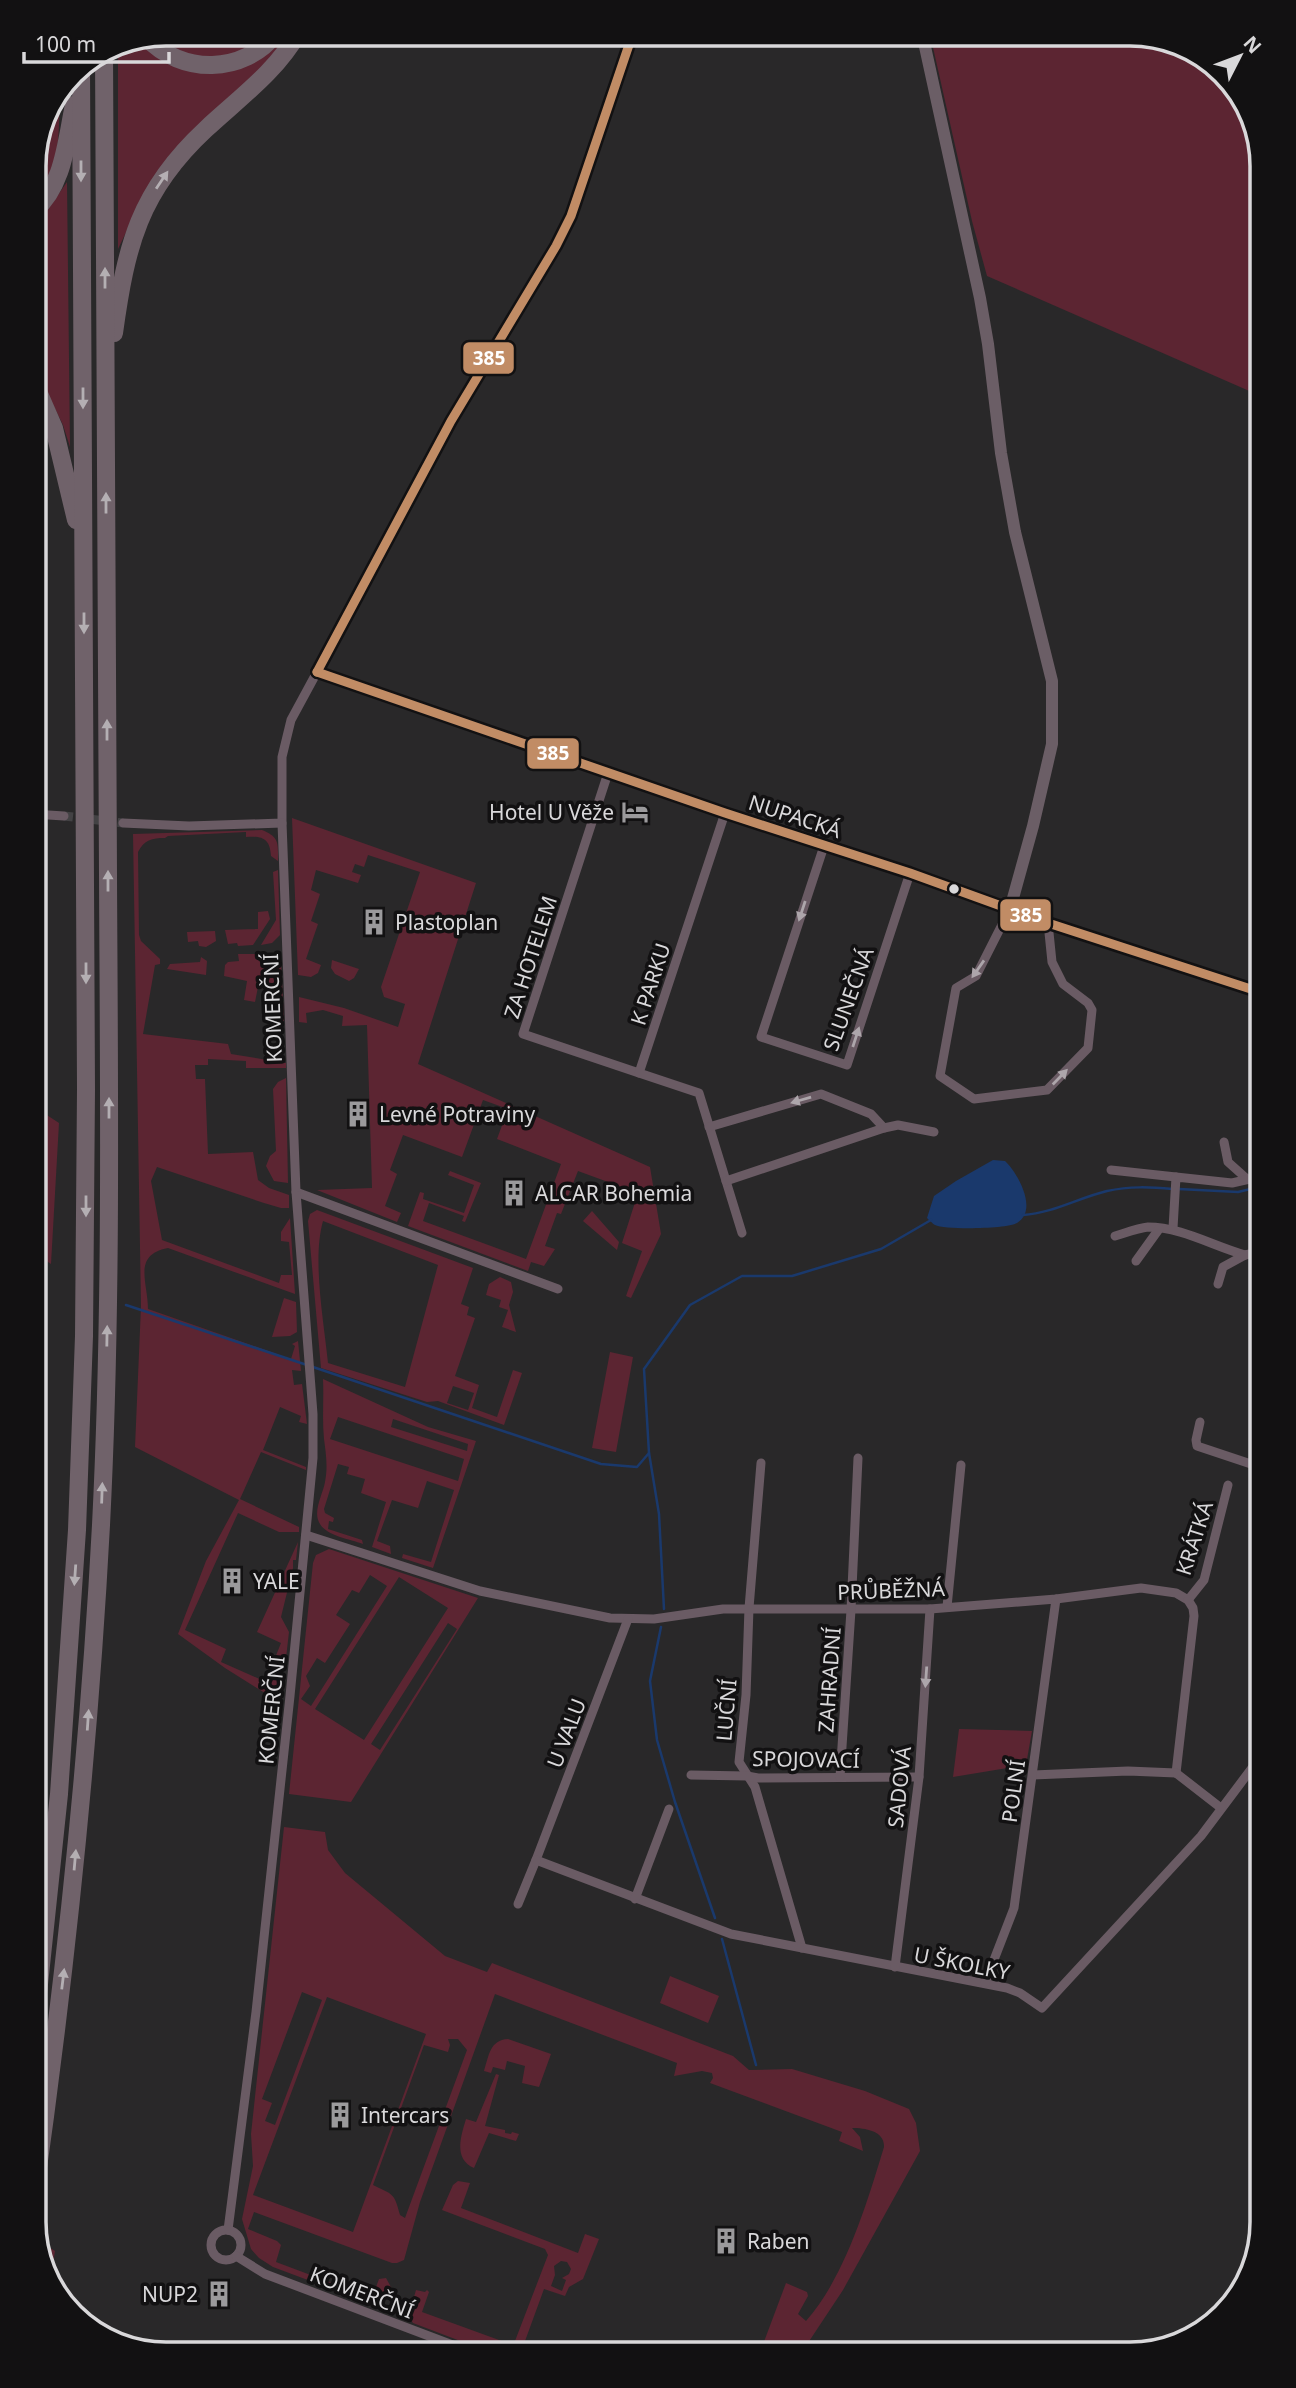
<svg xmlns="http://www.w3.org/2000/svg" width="1296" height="2388" font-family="'Noto Sans',sans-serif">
<rect width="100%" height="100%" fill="#292829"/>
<g fill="#5c2532" fill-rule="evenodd">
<path d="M166 33H265C238 64 184 65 156 35Z"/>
<polygon points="286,33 290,33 288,39 144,195 118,249 118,43 138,39 185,69 270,51"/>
<polygon points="930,34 1139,34 1210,60 1252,115 1263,166 1263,397 987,276 972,221"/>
<path d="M60 100C58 138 61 170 34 200V158Z"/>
<polygon points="67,182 70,447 63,425 33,364 34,225 39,222"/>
<polygon points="292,818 476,883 418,1064 650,1167 661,1234 631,1298 626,1296 642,1251 622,1243 638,1193 578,1171 561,1214 557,1213 545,1246 555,1249 544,1266 531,1262 528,1271 408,1226 420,1192 424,1193 423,1199 464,1213 474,1185 448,1175 450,1171 481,1183 465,1222 462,1221 464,1216 429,1203 423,1221 526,1259 561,1164 497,1139 508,1109 483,1100 462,1157 403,1135 390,1170 397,1174 385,1206 401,1213 397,1222 317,1190 372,1188 367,1025 342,1026 343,1016 323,1010 306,1013 307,1023 299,1022 299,997 344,1008 398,1027 405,1004 384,997 381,987 420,872 368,855 364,867 355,864 352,872 361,875 358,883 316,870 311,890 320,894 311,921 318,924 306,959 321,965 318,973 311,977 298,975"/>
<path d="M262 830C280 837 278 844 278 861L271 856C270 838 262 836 246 837V832L168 836 165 838C152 838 144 840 138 852L139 935 141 941 160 959V964L155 965 143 1034 228 1044 231 1054 286 1063V1068H246V1061L208 1059V1065H195L196 1079H205L208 1154 253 1152 258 1180 269 1188 289 1195V1208H281L264 1203 157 1167 151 1181 162 1240 279 1283 281 1275H292L289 1242 281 1241V1232L290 1218 295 1294 168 1248C132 1255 148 1282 148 1309L291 1359 295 1346 292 1344 298 1341 301 1371 292 1370 294 1385 302 1384 307 1424 299 1422 301 1416 280 1407 263 1450 306 1467V1470L261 1452 240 1499 299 1527V1532H279L238 1513 185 1630 226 1649 221 1662 264 1681 271 1667 284 1675 281 1703 225 1668 178 1634 206 1561 239 1500 135 1447 141 1306 133 834Z"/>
<polygon points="278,870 280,935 272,943 261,945 276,920 273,872"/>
<polygon points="268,911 270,919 253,945 238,946 237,943 228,944 225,930 258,929 258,912"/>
<polygon points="215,931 216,941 206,947 199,946 198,941 188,942 187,932"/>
<polygon points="238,954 268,954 281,962 284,1021 274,1019 274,1016 280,1016 279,992 258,987 255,1002 244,1000 247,981 224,976 225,965 228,962 239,961"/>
<polygon points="201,957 207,961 206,975 167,969 170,964 200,962"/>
<polygon points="332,960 359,969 354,978 349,981 335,974 331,968"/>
<polygon points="286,1078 288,1183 274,1181 266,1166 270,1156 276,1151 273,1089 278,1082"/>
<polygon points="33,1106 59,1123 51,1264 33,1252"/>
<path d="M317 1210 473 1268 461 1304 469 1307 467 1315 475 1318 455 1376 479 1385 472 1408 497 1417 513 1370 522 1373 504 1425 438 1401 427 1402 321 1368 308 1221 310 1214ZM323 1221 438 1265 405 1387 328 1363C324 1322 312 1260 323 1221ZM453 1386 474 1393 468 1410 447 1403Z"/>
<polygon points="592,1211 619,1242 617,1250 583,1221"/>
<polygon points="500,1277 511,1282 513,1292 509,1305 516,1332 502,1327 508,1310 499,1307 501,1300 486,1295 489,1284"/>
<polygon points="284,1298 296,1302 297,1332 290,1336 272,1337"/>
<polygon points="610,1352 633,1357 616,1452 592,1448"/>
<path d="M323 1379 428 1427 476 1441 433 1568 402 1558 403 1554 431 1562 454 1490 427 1481 418 1508 392 1500 377 1541 390 1546 391 1554 372 1547 386 1502 361 1493 365 1479 347 1474 349 1467 338 1464 324 1509 325 1513 334 1518 333 1522 329 1521 328 1529 362 1540 363 1544C350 1539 327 1536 320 1524 312 1512 323 1494 325 1482 328 1467 326 1454 324 1439 322 1419 324 1399 323 1379ZM338 1417 464 1459 458 1481 330 1439ZM393 1419 468 1444 467 1451 391 1427Z"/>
<polygon points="298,1542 296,1560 293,1560 293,1568 281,1617 289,1632 286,1658 275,1658 281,1643 257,1632"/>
<path d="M329 1549 478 1598 351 1802 289 1794 313 1563 316 1555ZM370 1575 387 1586 311 1706 301 1699 310 1686 306 1676 317 1658 325 1663 350 1624 336 1615 352 1590 359 1593ZM399 1577 448 1608 364 1740 315 1709ZM448 1623 457 1629 380 1750 371 1744Z"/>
<polygon points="34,1725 42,1726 33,1814 33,1727"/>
<polygon points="959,1729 1032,1731 1026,1765 953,1777"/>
<path d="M284 1827 325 1832 328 1850 345 1873 445 1956 487 1972 492 1963 733 2056 749 2070 792 2069 865 2091 909 2109 916 2123 920 2151 843 2290 800 2355H759L786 2283 807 2292 808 2296 798 2314 806 2321C845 2277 867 2203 884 2147 885 2131 865 2128 852 2128L860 2137 863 2151 839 2141 842 2132 710 2083 713 2078 712 2073 702 2071 674 2076 677 2063 495 1994 420 2202 404 2260 397 2263H392L254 2212 248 2229 277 2241 281 2245 276 2262 372 2298 379 2279 386 2278 392 2289H389L385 2301 379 2303 364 2301 273 2267 259 2258 251 2249 242 2219 253 2166 251 2134ZM302 1992 322 2000 275 2125 265 2121 272 2103 262 2099ZM327 1997 426 2034 353 2232 253 2195ZM448 2039H458L467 2050 405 2218 400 2215C394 2192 393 2195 373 2185L424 2045 448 2052 450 2045Z"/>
<polygon points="670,1976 719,1996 708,2023 660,2003"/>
<path d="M508 2039 551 2054 539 2087 522 2083 525 2066 507 2061 505 2070 493 2067 491 2073 484 2071C489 2055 490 2040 508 2039Z"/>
<path d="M496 2074 499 2075 485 2126 505 2130V2133L511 2134 512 2132 519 2134 516 2141 489 2133 474 2168C453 2159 461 2136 466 2119L476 2122Z"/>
<path d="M458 2181 470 2183 461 2208 578 2253 585 2234 599 2239 583 2279 569 2287 565 2296 544 2289 521 2352 527 2355H497L413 2323 409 2317 410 2304H412L416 2290 425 2292 427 2290 429 2292 422 2312 510 2344 515 2341 548 2255 545 2249 442 2210 453 2185ZM561 2261 567 2262 571 2269 569 2274 562 2278 566 2280 562 2291 551 2286 555 2275 554 2266Z"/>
<path d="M47 2246 55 2251 50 2282C42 2271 36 2256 47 2246Z"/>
</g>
<path fill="#1a396c" d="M993 1160 1005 1161C1017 1172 1039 1210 1017 1223 1007 1229 945 1230 935 1225 933 1224 928 1219 927 1218L934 1196 956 1181Z"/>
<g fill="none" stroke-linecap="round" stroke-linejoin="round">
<g stroke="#1a396c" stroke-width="2.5">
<polyline points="1179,1189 1238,1192 1263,1186"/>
<path d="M1023 1215C1053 1213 1078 1198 1107 1191 1130 1186 1150 1187 1173 1189"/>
<polyline points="126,1305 307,1365"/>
<polyline points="313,1367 601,1464 637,1467 649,1453 644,1369 690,1305 742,1276 792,1276 881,1249 931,1220"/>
<polyline points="649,1453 659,1514 664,1609"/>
<polyline points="661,1627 650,1681 657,1740 675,1802 715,1918"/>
<polyline points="722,1939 756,2065"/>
</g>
<polyline stroke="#434244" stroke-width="9" stroke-dasharray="9 4.5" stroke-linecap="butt" points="64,816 123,823"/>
<g stroke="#6a5b64" stroke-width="9">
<polyline points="608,773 523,1034 639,1073"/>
<polyline points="725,813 639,1073 699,1093 742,1233"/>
<polyline points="33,814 64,816"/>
<polyline points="123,823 189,826 282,823 282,757 291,720 317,672"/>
<polyline points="824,846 761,1037 847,1065 910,873"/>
<polyline points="1010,909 976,976 956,988 940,1076 974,1099 1047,1090 1088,1048 1092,1010 1088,1003 1063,984 1052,962 1048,923"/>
<polyline points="709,1127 821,1094 871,1114 884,1128"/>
<polyline points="1224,1142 1228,1162 1247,1179"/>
<polyline points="1111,1170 1176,1177"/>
<polyline points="726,1181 884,1128 898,1125 934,1132"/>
<polyline points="296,1192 558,1289"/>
<polyline points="1173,1228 1176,1177 1232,1183 1263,1176"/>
<path d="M1115 1236C1125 1233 1138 1228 1148 1227 1181 1227 1213 1246 1245 1255"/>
<polyline points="1136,1261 1159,1229"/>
<polyline points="1218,1284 1223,1267 1245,1255 1263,1251"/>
<polyline points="1200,1422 1196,1440 1197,1446 1263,1468"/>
<polyline points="761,1463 749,1608 746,1695 739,1762 755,1787 802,1948"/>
<polyline points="306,1535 480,1591 610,1618 654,1619 723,1609 930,1609 1056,1599 1141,1588 1176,1593 1188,1600 1193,1608 1194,1616 1176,1773"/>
<polyline points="1188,1600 1204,1580 1228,1485"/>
<polyline points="947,1607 961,1465"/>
<polyline points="628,1619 536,1860 731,1934 1007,1988 1020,1993 1042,2008 1201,1836 1255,1764 1263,1760"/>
<polyline points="1176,1773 1221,1808"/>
<polyline points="691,1775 747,1776 758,1778 919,1777"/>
<polyline points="1033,1775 1128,1771 1176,1773"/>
<polyline points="840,1777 851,1610 858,1458"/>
<polyline points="635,1899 669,1809"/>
<polyline points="518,1904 536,1860"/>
<polyline points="895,1967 919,1777 930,1609"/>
<polyline points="985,1983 1014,1908 1056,1599"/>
<polyline points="228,2230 256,2012 290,1696 313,1458 313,1414 296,1192 282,823"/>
<circle cx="226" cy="2245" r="15"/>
<polyline points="236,2256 265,2274 479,2355"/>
</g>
<g stroke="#6b5e66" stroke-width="12">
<polyline points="633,33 571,216 556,246 451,421 317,672 725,813 910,873 1048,923 1263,993"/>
<polyline points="922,33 980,298 988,344 1001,453 1015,532 1052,681 1052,744 1033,826 1010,909"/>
</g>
<g stroke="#70626a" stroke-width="18">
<path d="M146 37C181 75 244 75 276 33"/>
<path d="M34 211C64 185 66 142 74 105"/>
<path d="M114 333C126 246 139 191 206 129 238 99 276 72 298 33"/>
<polyline points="33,380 54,428 76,520"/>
<polyline points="33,1899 44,1856"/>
<polyline points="33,2041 59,1794 77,1530 84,1336 86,1089 81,66"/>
<path d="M33 2204C65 1979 89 1752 101 1525 112 1309 109 1091 108 875 106 600 104 325 104 51"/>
</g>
<g stroke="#121112" stroke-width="14">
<g id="bus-1">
<polyline points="317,672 725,813 910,873 1048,923 1263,993"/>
<polyline points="317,672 451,421 556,246 571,216 633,33"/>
</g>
</g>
<use href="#bus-1" stroke="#c18c65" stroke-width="9"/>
</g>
<defs><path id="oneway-solid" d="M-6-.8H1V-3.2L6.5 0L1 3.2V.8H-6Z" transform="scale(1.75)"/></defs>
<g fill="#b4afb3">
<use href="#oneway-solid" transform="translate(81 171) rotate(90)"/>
<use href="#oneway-solid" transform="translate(162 180) rotate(-56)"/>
<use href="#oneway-solid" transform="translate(105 278) rotate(-90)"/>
<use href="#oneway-solid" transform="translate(83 398) rotate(90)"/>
<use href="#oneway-solid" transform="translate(106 503) rotate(-90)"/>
<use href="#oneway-solid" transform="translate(84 623) rotate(90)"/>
<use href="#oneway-solid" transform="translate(107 730) rotate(-90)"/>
<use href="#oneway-solid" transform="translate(108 881) rotate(-90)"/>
<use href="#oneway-solid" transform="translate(86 973) rotate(90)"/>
<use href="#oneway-solid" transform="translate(109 1108) rotate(-90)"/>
<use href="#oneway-solid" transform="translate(86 1206) rotate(90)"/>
<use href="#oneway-solid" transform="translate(107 1336) rotate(-89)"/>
<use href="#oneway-solid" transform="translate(102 1493) rotate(-88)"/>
<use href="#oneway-solid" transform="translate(75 1575) rotate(94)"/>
<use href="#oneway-solid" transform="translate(88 1720) rotate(-86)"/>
<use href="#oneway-solid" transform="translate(75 1860) rotate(-85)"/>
<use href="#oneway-solid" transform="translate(63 1979) rotate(-83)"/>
</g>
<g fill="#ada6ab">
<use href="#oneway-solid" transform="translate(802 911) rotate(108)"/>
<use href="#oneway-solid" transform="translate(978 969) rotate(125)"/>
<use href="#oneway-solid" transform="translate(856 1037) rotate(-72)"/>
<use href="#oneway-solid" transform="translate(1060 1077) rotate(-46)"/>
<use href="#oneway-solid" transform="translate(801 1100) rotate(164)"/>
<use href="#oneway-solid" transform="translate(926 1677) rotate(94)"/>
</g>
<defs>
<g id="hotel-bare" transform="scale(2.1)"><path d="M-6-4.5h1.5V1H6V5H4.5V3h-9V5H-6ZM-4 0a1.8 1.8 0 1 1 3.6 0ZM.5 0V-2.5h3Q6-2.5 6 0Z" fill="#9b9a9c" stroke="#121112" stroke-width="2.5" paint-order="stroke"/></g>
<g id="building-bare" transform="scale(2.1)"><path d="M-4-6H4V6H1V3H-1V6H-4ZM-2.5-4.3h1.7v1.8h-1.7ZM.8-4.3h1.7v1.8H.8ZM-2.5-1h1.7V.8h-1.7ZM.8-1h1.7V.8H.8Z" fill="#9b9a9c" stroke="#121112" stroke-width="2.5" paint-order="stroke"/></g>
</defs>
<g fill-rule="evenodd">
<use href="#hotel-bare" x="635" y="812"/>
<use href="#building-bare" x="374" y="922"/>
<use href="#building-bare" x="358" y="1114"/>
<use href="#building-bare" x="514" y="1193"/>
<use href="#building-bare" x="232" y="1581"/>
<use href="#building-bare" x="340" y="2115"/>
<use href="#building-bare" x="726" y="2241"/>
<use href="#building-bare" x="219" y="2294"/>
</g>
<circle fill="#d9d8da" stroke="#121112" stroke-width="2.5" cx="954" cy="889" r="6"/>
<g text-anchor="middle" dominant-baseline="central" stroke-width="7" stroke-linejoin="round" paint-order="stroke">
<g font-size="21" fill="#d9d8da" stroke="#121112" text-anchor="start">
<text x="614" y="812" text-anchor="end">Hotel U Věže</text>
<text x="395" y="922">Plastoplan</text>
<text x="379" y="1114">Levné Potraviny</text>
<text x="535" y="1193">ALCAR Bohemia</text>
<text x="253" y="1581">YALE</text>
<text x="361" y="2115">Intercars</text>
<text x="747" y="2241">Raben</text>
<text x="198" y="2294" text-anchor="end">NUP2</text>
</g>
<g font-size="21" fill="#d9d8da" stroke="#121112">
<text transform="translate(795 816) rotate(18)">NUPACKÁ</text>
<text transform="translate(530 957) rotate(-72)">ZA HOTELEM</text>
<text transform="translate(650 984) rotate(-72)">K PARKU</text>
<text transform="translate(848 999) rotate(-70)">SLUNEČNÁ</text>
<text transform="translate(272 1008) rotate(-92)">KOMERČNÍ</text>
<text transform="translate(1194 1538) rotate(-72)">KRÁTKÁ</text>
<text transform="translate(891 1590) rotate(-2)">PRŮBĚŽNÁ</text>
<text transform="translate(829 1680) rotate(-86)">ZAHRADNÍ</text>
<text transform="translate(271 1710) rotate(-84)">KOMERČNÍ</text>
<text transform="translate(726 1710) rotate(-85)">LUČNÍ</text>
<text transform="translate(566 1733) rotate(-69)">U VALU</text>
<text transform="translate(806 1759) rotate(1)">SPOJOVACÍ</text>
<text transform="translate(899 1787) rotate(-84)">SADOVÁ</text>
<text transform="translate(1013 1791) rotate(-82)">POLNÍ</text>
<text transform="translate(962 1963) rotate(11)">U ŠKOLKY</text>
<text transform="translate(362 2292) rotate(21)">KOMERČNÍ</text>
</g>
</g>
<path d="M0 0H1296V2388H0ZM166 46H1130A120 120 0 0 1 1250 166V2222A120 120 0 0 1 1130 2342H166A120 120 0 0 1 46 2222V166A120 120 0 0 1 166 46Z" fill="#121112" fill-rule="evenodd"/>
<path fill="none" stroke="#d9d8da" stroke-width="3.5" d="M166 46H1130A120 120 0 0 1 1250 166V2222A120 120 0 0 1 1130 2342H166A120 120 0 0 1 46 2222V166A120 120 0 0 1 166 46Z"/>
<g stroke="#121112" stroke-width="2.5">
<rect x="462" y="341" width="53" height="34" rx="7" fill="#c18c65"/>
<rect x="526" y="737" width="54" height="33" rx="7" fill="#c18c65"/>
<rect x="999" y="898" width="53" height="34" rx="7" fill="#c18c65"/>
</g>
<g font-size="19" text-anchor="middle" font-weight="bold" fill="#fff">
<text x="489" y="365">385</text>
<text x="553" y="760">385</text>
<text x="1026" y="922">385</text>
</g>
<g transform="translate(1240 56) rotate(48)" stroke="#121112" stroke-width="5" paint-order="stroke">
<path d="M0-5L12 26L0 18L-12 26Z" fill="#d9d8da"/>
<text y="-10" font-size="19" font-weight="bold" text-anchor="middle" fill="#d9d8da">N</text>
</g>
<path d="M24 52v10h145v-10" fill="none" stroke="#d9d8da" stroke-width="3.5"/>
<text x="35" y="52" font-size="21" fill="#d9d8da" stroke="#121112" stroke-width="5" paint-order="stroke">100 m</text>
</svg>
